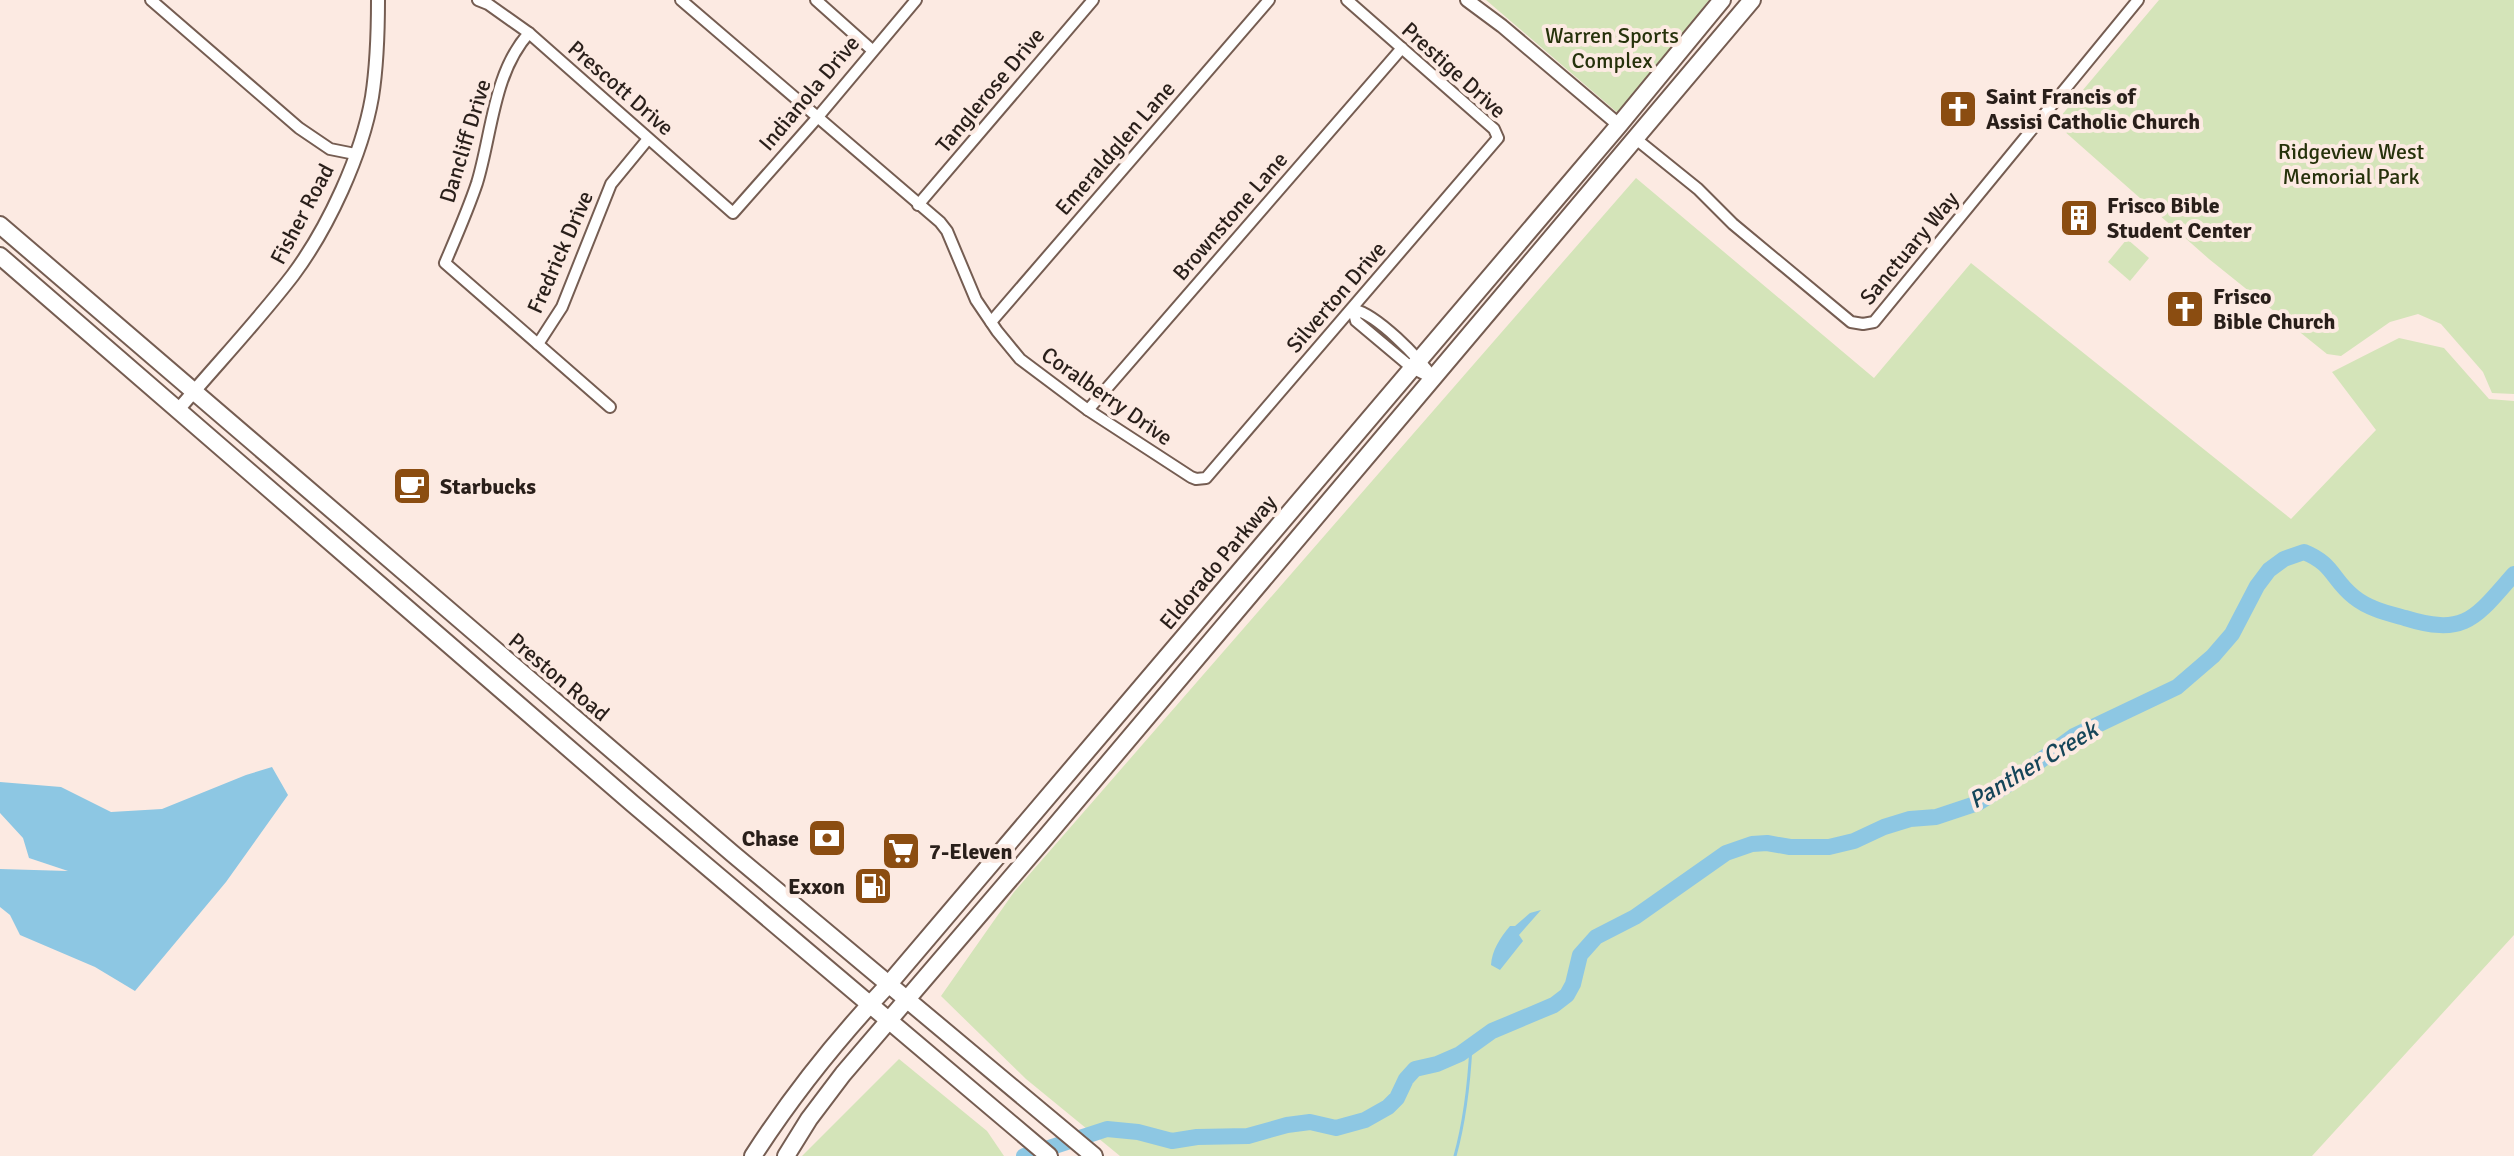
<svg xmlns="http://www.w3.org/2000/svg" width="2514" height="1156" font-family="Signika,sans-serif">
<rect width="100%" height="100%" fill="#fceae2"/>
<g fill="#d4e4b9">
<polygon points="1486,0 1709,0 1619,114"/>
<polygon points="2159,0 2514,0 2514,394 2492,393 2483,372 2441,324 2418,314 2390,322 2341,356 2327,354 2209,259 2055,123"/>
<polygon points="1636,178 1874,378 1971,263 2291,519 2376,430 2332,372 2399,338 2444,348 2489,399 2514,401 2514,935 2312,1156 1120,1156 1026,1079 941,996 1014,892"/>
<polygon points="2127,239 2149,258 2130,281 2108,262"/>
<polygon points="899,1059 987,1131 1004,1156 802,1156"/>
</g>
<g fill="#8dc7e3">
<polygon points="272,767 288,795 226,882 135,991 95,967 20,935 10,915 0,907 0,869 68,871 29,858 23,838 0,813 0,782 61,787 111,812 162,809 246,775"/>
<path d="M1541 910 1519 935 1523 941 1500 970 1491 965C1492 950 1500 938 1510 926H1515L1530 913Z"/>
</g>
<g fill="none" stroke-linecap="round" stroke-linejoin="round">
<path stroke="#8dc7e3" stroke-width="3" d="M1455 1156C1465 1120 1469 1084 1471 1046"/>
<path stroke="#8dc7e3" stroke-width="16" d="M1024 1156 1107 1129 1138 1132 1172 1141 1197 1137 1248 1136 1287 1125 1310 1122 1336 1128 1365 1120 1388 1107 1397 1098 1406 1079 1415 1069 1437 1064 1460 1054 1492 1031 1554 1005 1567 995 1573 984 1580 955 1596 937 1635 917 1726 853 1752 844 1767 843 1790 847H1829L1854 841 1884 827 1910 819 1936 817 1978 803 2007 785 2074 736 2177 687 2213 656 2232 634 2257 586 2269 570 2284 559 2304 552C2334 564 2332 580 2354 597 2369 609 2387 613 2405 618 2466 637 2476 617 2514 574"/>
<g stroke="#755d52" stroke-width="14">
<g id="minor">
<polyline points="151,0 299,128 330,149 355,154"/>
<polyline points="478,0 488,4 529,33 733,213 817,118 916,0"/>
<polyline points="681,0 940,222 947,231 976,300 997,331 1020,359 1088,410 1191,477 1196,479 1206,478 1498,138 1494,129 1347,0"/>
<polyline points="816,0 872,50"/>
<path d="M529 33C493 73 492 134 477 183 468 210 456 237 445 263L610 407"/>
<polyline points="1636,139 1698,189 1733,224 1851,322 1863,324 1874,322 2138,0"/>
<polyline points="918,205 1093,0"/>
<path d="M1353 309C1378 315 1418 357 1434 379L1412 368 1356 321Z"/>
<polyline points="991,322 1269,0"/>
<polyline points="538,344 562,307 611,184 648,139"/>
<polyline points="1088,410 1402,48"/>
</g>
</g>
<g stroke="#755d52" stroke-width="16">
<g id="tertiary">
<polyline points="1467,0 1502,26 1619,125"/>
<path d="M178 410C216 365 257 322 293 275 328 228 362 155 372 97 377 65 378 32 378 0"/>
</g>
</g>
<g stroke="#755d52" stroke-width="20">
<g id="primary">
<polyline points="0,225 733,854 1094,1156"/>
<polyline points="0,256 633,804 1049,1156"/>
<path d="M753 1156C793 1094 838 1038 888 985L1619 125 1722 0"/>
<polyline points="786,1156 809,1119 843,1074 1045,838 1752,0"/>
</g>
</g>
<use href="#minor" stroke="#fff" stroke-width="10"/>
<use href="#tertiary" stroke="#fff" stroke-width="12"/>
<use href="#primary" stroke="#fff" stroke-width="16"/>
</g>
<defs>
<g id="church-square" transform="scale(2)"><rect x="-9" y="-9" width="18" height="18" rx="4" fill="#8b4d11" stroke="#fceae2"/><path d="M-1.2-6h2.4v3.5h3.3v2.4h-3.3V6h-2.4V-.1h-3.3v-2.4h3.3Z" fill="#fff"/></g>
<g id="building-square" transform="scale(2)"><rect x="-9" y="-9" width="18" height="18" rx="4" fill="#8b4d11" stroke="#fceae2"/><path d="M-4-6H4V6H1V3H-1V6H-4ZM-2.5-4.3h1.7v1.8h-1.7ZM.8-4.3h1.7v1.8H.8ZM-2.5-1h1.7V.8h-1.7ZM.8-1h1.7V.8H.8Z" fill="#fff"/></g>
<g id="cafe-square" transform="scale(2)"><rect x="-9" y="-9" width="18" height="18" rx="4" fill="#8b4d11" stroke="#fceae2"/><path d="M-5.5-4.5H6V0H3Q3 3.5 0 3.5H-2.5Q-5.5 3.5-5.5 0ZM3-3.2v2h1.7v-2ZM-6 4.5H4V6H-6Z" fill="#fff"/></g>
<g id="bank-square" transform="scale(2)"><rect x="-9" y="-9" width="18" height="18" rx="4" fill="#8b4d11" stroke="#fceae2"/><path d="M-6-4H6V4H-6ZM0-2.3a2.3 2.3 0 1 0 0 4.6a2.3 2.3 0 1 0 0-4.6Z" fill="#fff"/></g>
<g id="supermarket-square" transform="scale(2)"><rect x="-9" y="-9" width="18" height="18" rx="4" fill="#8b4d11" stroke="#fceae2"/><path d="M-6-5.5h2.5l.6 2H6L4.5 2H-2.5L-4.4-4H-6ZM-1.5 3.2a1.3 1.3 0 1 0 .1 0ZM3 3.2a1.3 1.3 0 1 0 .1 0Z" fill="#fff"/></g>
<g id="fuel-square" transform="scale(2)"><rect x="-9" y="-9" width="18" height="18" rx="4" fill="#8b4d11" stroke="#fceae2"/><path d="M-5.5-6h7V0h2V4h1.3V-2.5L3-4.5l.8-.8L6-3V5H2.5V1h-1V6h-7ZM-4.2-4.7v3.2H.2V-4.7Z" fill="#fff"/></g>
</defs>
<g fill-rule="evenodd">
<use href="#church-square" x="1958" y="109"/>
<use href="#building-square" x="2079" y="218"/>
<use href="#church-square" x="2185" y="309"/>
<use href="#cafe-square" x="412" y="486"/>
<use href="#bank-square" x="827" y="838"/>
<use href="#supermarket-square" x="901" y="851"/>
<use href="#fuel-square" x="873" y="886"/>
</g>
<g text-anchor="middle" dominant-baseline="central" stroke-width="8" stroke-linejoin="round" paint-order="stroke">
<g font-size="22" fill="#26320b" stroke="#fceae2">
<text x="1612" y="35">Warren Sports<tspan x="1612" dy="25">Complex</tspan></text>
<text x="2351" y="151">Ridgeview West<tspan x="2351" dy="25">Memorial Park</tspan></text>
</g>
<g font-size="22" fill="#291f1a" stroke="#fceae2">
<text transform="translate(1454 70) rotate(42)">Prestige Drive</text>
<text transform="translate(621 88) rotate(41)">Prescott Drive</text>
<text transform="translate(990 90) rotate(-50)">Tanglerose Drive</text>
<text transform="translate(809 93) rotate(-50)">Indianola Drive</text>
<text transform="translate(465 141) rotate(-73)">Dancliff Drive</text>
<text transform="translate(1115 148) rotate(-49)">Emeraldglen Lane</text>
<text transform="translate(302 214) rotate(-62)">Fisher Road</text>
<text transform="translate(1230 216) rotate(-49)">Brownstone Lane</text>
<text transform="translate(1909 248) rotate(-50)">Sanctuary Way</text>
<text transform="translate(560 252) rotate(-66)">Fredrick Drive</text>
<text transform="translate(1336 297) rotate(-49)">Silverton Drive</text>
<text transform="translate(1107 396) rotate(35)">Coralberry Drive</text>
<text transform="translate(1218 562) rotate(-50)">Eldorado Parkway</text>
<text transform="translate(559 677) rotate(40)">Preston Road</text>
</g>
<g font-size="22" font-weight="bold" fill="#291f1a" stroke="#fceae2" text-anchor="start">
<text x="1986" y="96">Saint Francis of<tspan x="1986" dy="25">Assisi Catholic Church</tspan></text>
<text x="2107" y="205">Frisco Bible<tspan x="2107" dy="25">Student Center</tspan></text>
<text x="2213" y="296">Frisco<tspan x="2213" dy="25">Bible Church</tspan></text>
<text x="440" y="486">Starbucks</text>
<text x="799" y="838" text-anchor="end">Chase</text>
<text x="929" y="851">7-Eleven</text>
<text x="845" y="886" text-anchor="end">Exxon</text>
</g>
<g font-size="24" font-style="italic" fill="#154559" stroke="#fceae2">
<text transform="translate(2033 765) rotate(-31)">Panther Creek</text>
</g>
</g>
</svg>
